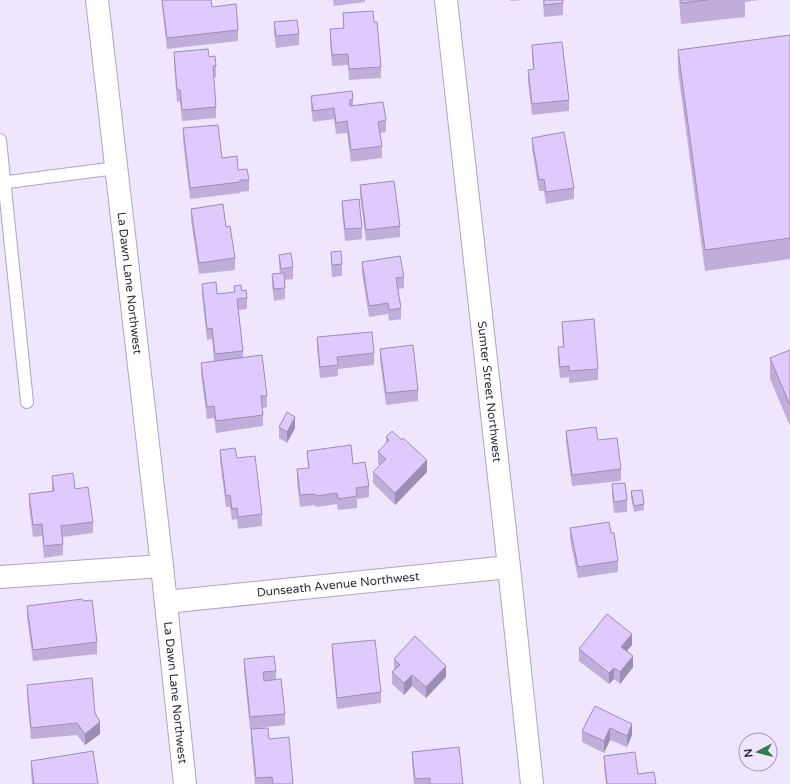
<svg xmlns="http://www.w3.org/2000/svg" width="790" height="784" font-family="'Varela Round',sans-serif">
<rect width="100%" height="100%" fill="#efe6fd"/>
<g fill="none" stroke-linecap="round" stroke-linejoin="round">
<g stroke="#afa4be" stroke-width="14">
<g id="lane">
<polyline points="0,140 27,402"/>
<polyline points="0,183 116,168"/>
</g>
</g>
<g stroke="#afa4be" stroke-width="24">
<g id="street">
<path id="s1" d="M97 0 162 566 185 784"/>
<path id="s2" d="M446 0 509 567 532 784"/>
<polyline points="0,577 162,566"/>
<path id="s3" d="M166 602 509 567"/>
</g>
</g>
<use href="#lane" stroke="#fff" stroke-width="12"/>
<use href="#street" stroke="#fff" stroke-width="22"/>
</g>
<g fill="#c1adda">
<polygon points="162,0 211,0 212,7 238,30 238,41 167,49 162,7"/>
<polygon points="333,0 365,0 365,2 334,6"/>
<polygon points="510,0 524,0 510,1"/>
<polygon points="543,0 563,0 563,15 544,17"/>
<polygon points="679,0 759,0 745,2 745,17 681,24"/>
<polygon points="343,13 374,22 381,67 381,78 349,80 348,65 332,66 330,41 330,29 343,28"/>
<polygon points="274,22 299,34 299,45 276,48 274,33"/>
<polygon points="790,35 790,259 705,271 678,71 678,50"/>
<polygon points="532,45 569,100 569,111 532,115 528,81 528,70 533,69 532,57"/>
<polygon points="174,52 209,57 216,66 216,77 214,77 216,107 216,118 182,121 180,101 177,102 174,63"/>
<polygon points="311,96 353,99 353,106 386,120 386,132 380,133 382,146 382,158 351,162 347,133 336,134 334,119 313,122 311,107"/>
<polygon points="183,128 238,170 249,180 249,191 240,192 240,193 190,199 183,140"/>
<polygon points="532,138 574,188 574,199 546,204 544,191 539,191 532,149"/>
<polygon points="360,185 400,226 400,237 366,241 360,196"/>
<polygon points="342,201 362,228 362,239 345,241 342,212"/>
<polygon points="191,209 226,227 235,258 235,270 199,274 191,220"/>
<polygon points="331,252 342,264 342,276 332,277 331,264"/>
<polygon points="279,255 293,267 293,279 285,280 285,299 274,301 272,285 272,274 280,273 279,266"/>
<polygon points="362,262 404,277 404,288 398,289 401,308 401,319 389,321 388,314 369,317 362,273"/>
<polygon points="202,284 217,294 234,292 234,286 242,291 247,298 247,309 238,310 243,351 243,357 267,396 267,407 262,408 263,415 263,426 216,433 214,418 207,419 201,374 201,363 214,361 212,339 207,340 202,295"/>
<polygon points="562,322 598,369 598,380 569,383 569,377 560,378 558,359 558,347 563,347 562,334"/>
<polygon points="317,337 374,353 374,365 338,369 338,376 320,378 317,348"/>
<polygon points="380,349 418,390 418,401 386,405 380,360"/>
<polygon points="790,350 790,426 770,379 770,358"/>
<polygon points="279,427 295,428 287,443 279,438"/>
<polygon points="566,431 598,440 621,469 621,481 572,486 566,442"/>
<polygon points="386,437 427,472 395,505 373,483 373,472 380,465 378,464 378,452 386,444"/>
<polygon points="220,450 237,458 262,514 262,526 238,529 237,519 232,520 230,507 226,507 220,461"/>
<polygon points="307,451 353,464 369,486 369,497 357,499 357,508 338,510 337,504 317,507 314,505 300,507 297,481 297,469 308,468"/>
<polygon points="52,476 75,489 93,522 93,533 63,537 63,555 44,558 42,536 33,537 29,506 29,494 52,492"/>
<polygon points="612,484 627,500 627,512 614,513 612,495"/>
<polygon points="631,491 644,504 644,510 634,512 631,497"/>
<polygon points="570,528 611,533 618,561 618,572 578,578 570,539"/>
<polygon points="27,606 97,642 97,654 33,661 27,617"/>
<polygon points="332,644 381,692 381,703 337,709 332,655"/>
<polygon points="632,645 627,651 633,667 620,684 614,679 609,684 579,661 579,649"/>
<polygon points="244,659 276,671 276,680 285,714 285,725 250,729 244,671"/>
<polygon points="394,659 446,677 426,698 412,686 404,695 392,684 392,672 394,671"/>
<polygon points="27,685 95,713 100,734 85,745 77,735 31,739 27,696"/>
<polygon points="595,706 632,735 627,747 610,740 604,753 582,742 582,731"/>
<polygon points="251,729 269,739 293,784 255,784 251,741"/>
<polygon points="412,752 463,784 414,784 412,763"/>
<polygon points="604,756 638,774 656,784 606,784 604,767"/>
<polygon points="31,761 98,784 32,784 31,772"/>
</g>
<g fill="#9d8db2">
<polygon points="295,417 295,428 287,443 287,432"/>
<polygon points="427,460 427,472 395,505 395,493"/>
<polygon points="632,634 632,645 621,658 621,647"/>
<polygon points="633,656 633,667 620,684 620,672"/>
<polygon points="446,666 446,677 426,698 426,687"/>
<polygon points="614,668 614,679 609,684 609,673"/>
<polygon points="412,675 412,686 404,695 404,683"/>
<polygon points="100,722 100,734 85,745 85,734"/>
<polygon points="632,724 632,735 627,747 627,736"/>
<polygon points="610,728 610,740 604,753 604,741"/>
</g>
<g fill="#e0c9fe" stroke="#9d8db2">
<polygon points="162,0 211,0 212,7 236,4 238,30 167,38"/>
<polygon points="544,0 563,0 563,3 544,5"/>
<polygon points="681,0 708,0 681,3"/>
<polygon points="373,11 374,22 377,22 381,67 349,69 348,54 332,55 330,29 344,28 343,13"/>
<polygon points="297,20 299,34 276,36 274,22"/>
<polygon points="790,35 790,238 705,250 678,50"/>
<polygon points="562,42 569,100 532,104 528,70 534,69 532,45"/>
<polygon points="208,49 209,57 215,56 216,66 213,66 216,107 182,110 180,90 177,90 174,52"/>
<polygon points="352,91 353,99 350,100 350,106 383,102 386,120 378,122 382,146 351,150 347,121 336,123 334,108 313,111 311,96"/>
<polygon points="218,125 222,158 237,156 238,170 247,169 249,180 240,180 240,182 190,188 183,128"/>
<polygon points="564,132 574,188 546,192 544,179 539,180 532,138"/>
<polygon points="394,181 400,226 366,230 360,185"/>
<polygon points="359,199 362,228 345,229 342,201"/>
<polygon points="223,204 226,227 230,226 235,258 199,263 191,209"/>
<polygon points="341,251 342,264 332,265 331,252"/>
<polygon points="291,253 293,267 281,269 279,255"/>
<polygon points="400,256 404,277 396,278 401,308 389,310 388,303 369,306 362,262"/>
<polygon points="284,273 285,288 274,289 272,274"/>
<polygon points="216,282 217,294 235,292 234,286 241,285 242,291 246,290 247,298 237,299 243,351 215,354 212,328 207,329 202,284"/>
<polygon points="594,319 598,369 569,371 569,366 560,367 558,347 564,347 562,322"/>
<polygon points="372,332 374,353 337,357 338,365 320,367 317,337"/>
<polygon points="413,345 418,390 386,393 380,349"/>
<polygon points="790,350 790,405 770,358"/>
<polygon points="262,355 267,396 261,396 263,415 216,421 214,406 207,407 201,363"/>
<polygon points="287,412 295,417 287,432 279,427"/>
<polygon points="596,427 598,440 617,438 621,469 572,475 566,431"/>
<polygon points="392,431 402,440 403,438 427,460 395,493 373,472 386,459 378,452 389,440 386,437"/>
<polygon points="351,445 353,464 365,462 369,486 356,488 357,496 338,499 337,493 317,496 314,494 300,495 297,469 309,468 307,451"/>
<polygon points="235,448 237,458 255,456 262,514 238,517 237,508 232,509 230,495 226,496 220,450"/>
<polygon points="73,473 75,489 88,487 93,522 61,526 63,544 44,546 42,524 33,525 29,494 54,491 52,476"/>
<polygon points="625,483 627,500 614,502 612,484"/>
<polygon points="642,490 644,504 634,506 631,491"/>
<polygon points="609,522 611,533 614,533 618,561 578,567 570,528"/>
<polygon points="82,599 83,601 92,600 97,642 33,650 27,606"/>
<polygon points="607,614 632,634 621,647 633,656 620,672 614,668 609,673 579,649"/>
<polygon points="415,636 446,666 426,687 412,675 404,683 392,672 400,665 394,659"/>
<polygon points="375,640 381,692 337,698 332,644"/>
<polygon points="274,656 276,671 263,672 264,681 281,679 285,714 250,717 244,659"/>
<polygon points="92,678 95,713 100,722 85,734 77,723 31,728 27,685"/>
<polygon points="595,706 632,724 627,736 610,728 604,741 582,731"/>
<polygon points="268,728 269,739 289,737 293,784 273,784 272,777 256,778 251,729"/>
<polygon points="459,747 463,784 430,784 430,778 415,779 412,752"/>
<polygon points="93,751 98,784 34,784 31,761"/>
<polygon points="635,752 638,774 654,772 656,784 607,784 604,756"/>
</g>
<g text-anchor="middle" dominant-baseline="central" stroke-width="3" stroke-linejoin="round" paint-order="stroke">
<g font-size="12" fill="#332e39" stroke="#efe6fd">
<text stroke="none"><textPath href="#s1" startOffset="285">La Dawn Lane Northwest</textPath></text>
<text stroke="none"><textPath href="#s2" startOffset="394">Sumter Street Northwest</textPath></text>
<text stroke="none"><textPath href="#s3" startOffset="173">Dunseath Avenue Northwest</textPath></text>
<text stroke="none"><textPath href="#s1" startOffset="697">La Dawn Lane Northwest</textPath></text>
</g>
</g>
<g transform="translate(758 752) rotate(263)"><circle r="19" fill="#efe6fd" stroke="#a49caf"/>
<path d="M0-3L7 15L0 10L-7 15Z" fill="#2e7e4e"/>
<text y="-6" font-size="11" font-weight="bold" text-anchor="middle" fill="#332e39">N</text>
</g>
</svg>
